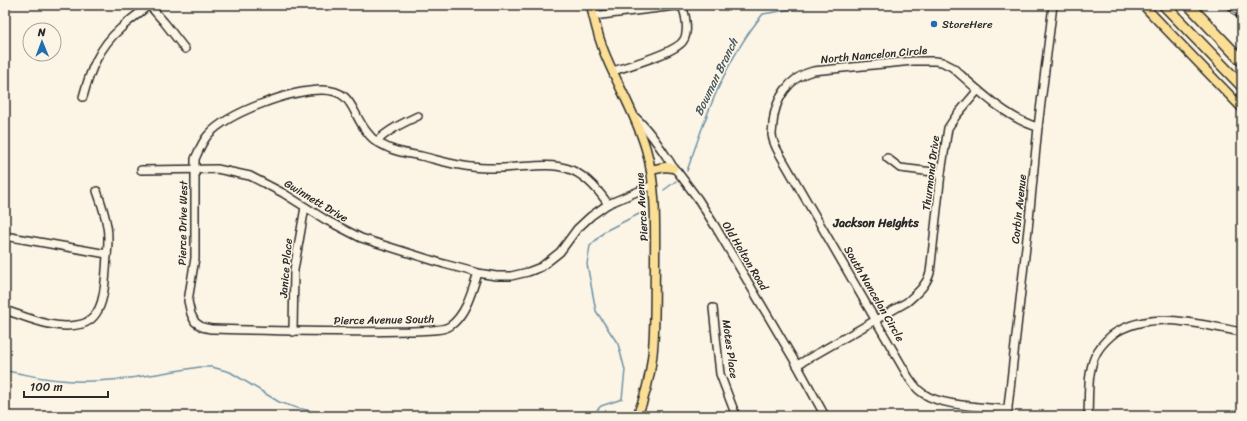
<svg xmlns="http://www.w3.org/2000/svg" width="1247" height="421" font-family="Sriracha,sans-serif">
<rect width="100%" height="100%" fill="#fcf5e5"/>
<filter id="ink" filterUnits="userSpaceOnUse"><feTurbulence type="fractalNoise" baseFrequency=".025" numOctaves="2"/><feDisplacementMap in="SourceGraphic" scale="8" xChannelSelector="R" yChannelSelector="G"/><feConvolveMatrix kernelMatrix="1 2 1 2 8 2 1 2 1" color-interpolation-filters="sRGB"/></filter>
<g filter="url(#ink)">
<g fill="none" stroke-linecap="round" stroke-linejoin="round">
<g stroke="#6e92a8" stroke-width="1.5">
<path d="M687 171C706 115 725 60 763 14L799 8 805 5"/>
<polyline points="664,190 676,181"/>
<path d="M5 371C23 373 41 379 60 380 107 385 154 374 200 367H212L230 372 279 402 297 408 317 412 366 416"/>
<polyline points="591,416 601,406 622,399 625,370 618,344 596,311 587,264 590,246 605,231 643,212"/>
</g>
<g stroke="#2b2b2b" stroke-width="10">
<g id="minor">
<polyline points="149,5 164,22 185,49"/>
<path d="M593 16 676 6 683 8C686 17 689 33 683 41 675 53 628 66 613 71"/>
<path d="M83 97C90 71 99 47 120 29 129 20 140 13 149 5"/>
<path d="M635 117C648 129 658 144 668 159 672 164 672 168 677 171L698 199 715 226 797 365 825 416"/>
<path d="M376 142C388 130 403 123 418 116"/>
<polyline points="887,158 900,168 941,173"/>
<polyline points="141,170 217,169 250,176 283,193 326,220 361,238 444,264 478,273 496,276 511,276 528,272 541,267 560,252 577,229 591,216 608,204 653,185"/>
<polyline points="5,236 107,254"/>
<path d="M478 273C472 291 466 315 450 326 441 332 419 330 408 331 342 333 277 331 211 329L202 327 195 322 191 314 188 301 195 258V159C199 150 202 142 208 135 229 112 291 90 322 90 354 90 351 113 367 132 373 141 382 145 391 149 401 153 411 154 421 156 442 161 464 168 487 168 542 170 570 148 608 204"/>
<polyline points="713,308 720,374 736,416"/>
<path d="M5 310C29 318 56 331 82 324 107 317 105 277 107 256 108 246 109 237 107 226 105 214 101 202 97 191"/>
<polyline points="293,332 294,270 305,207"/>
<path d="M797 365 907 302C917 293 926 286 930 273L941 173 948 128 956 116 978 90"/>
<path d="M1008 410C986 407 941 406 924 394 917 390 913 384 909 378L779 153C776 148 773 141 772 135 772 131 773 127 773 123 775 99 789 77 813 71L913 61H935L942 62 952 67C976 88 1007 119 1038 127"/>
<polyline points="1007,416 1029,220 1038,127 1053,5"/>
<path d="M1088 416C1089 397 1087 374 1095 356 1099 347 1105 341 1112 335 1150 308 1201 325 1242 332"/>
</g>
</g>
<g stroke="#2b2b2b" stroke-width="11">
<g id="major">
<path d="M591 5C594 20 598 35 603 49 616 83 636 114 646 149 657 187 655 228 655 267 654 317 658 369 637 416"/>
<polyline points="1143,5 1242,108"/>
<polyline points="651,170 665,167 673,168"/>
</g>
</g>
<g stroke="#2b2b2b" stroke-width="13">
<g id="highway">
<polyline points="1164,5 1242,86"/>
<polyline points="1189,5 1242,61"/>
</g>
</g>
<use href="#minor" stroke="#fcf5e5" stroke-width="7"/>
<use href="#major" stroke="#fbdf96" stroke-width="8"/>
<use href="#highway" stroke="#fbdf96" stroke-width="10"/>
<g stroke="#2b2b2b" stroke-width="3">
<polyline id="rail" points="1226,5 1242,22"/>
</g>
<use href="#rail" stroke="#fcf5e5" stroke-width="1.5" stroke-dasharray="4.5" stroke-linecap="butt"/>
</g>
</g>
<circle fill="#1f6fb2" stroke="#fcf5e5" stroke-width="1.5" cx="934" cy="24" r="4"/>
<g text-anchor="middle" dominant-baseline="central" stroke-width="3" stroke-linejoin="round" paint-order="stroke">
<g font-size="11" fill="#2b2b2b" stroke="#fcf5e5" text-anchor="start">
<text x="942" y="24">StoreHere</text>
</g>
<g font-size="11" fill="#2b2b2b" stroke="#fcf5e5">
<text transform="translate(874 55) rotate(-5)">North Nancelon Circle</text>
<text transform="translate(931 173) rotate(-83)">Thurmond Drive</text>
<text transform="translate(316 201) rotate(31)">Gwinnett Drive</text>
<text transform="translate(642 207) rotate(-94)">Pierce Avenue</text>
<text transform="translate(1019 209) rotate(-84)">Corbin Avenue</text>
<text transform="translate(183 223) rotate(-89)">Pierce Drive West</text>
<text transform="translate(745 256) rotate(59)">Old Holton Road</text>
<text transform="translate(286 268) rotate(-85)">Janice Place</text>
<text transform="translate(874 294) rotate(60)">South Nancelon Circle</text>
<text transform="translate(384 320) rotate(-1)">Pierce Avenue South</text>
<text transform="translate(730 349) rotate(82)">Motes Place</text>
</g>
<g font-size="12" font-style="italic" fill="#47565f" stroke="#fcf5e5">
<text transform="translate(716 77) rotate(-64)">Bowman Branch</text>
</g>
<g font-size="12" font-weight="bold" fill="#2b2b2b" stroke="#fcf5e5">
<text x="876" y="223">Jackson Heights</text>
</g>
</g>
<rect width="1247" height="421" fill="none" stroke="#fcf5e5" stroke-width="20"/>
<rect x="10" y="10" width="1227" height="401" fill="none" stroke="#2b2b2b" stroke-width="1.5" filter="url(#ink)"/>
<g transform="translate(42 42) rotate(359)"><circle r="19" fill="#fcf5e5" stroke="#a8a49b"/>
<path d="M0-3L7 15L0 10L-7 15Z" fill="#1f6fb2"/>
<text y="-6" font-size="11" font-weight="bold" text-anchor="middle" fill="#2b2b2b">N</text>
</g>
<path d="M24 391v6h84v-6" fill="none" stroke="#2b2b2b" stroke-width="2"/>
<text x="30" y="391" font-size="12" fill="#2b2b2b" stroke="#fcf5e5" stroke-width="3" paint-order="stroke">100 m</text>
</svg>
